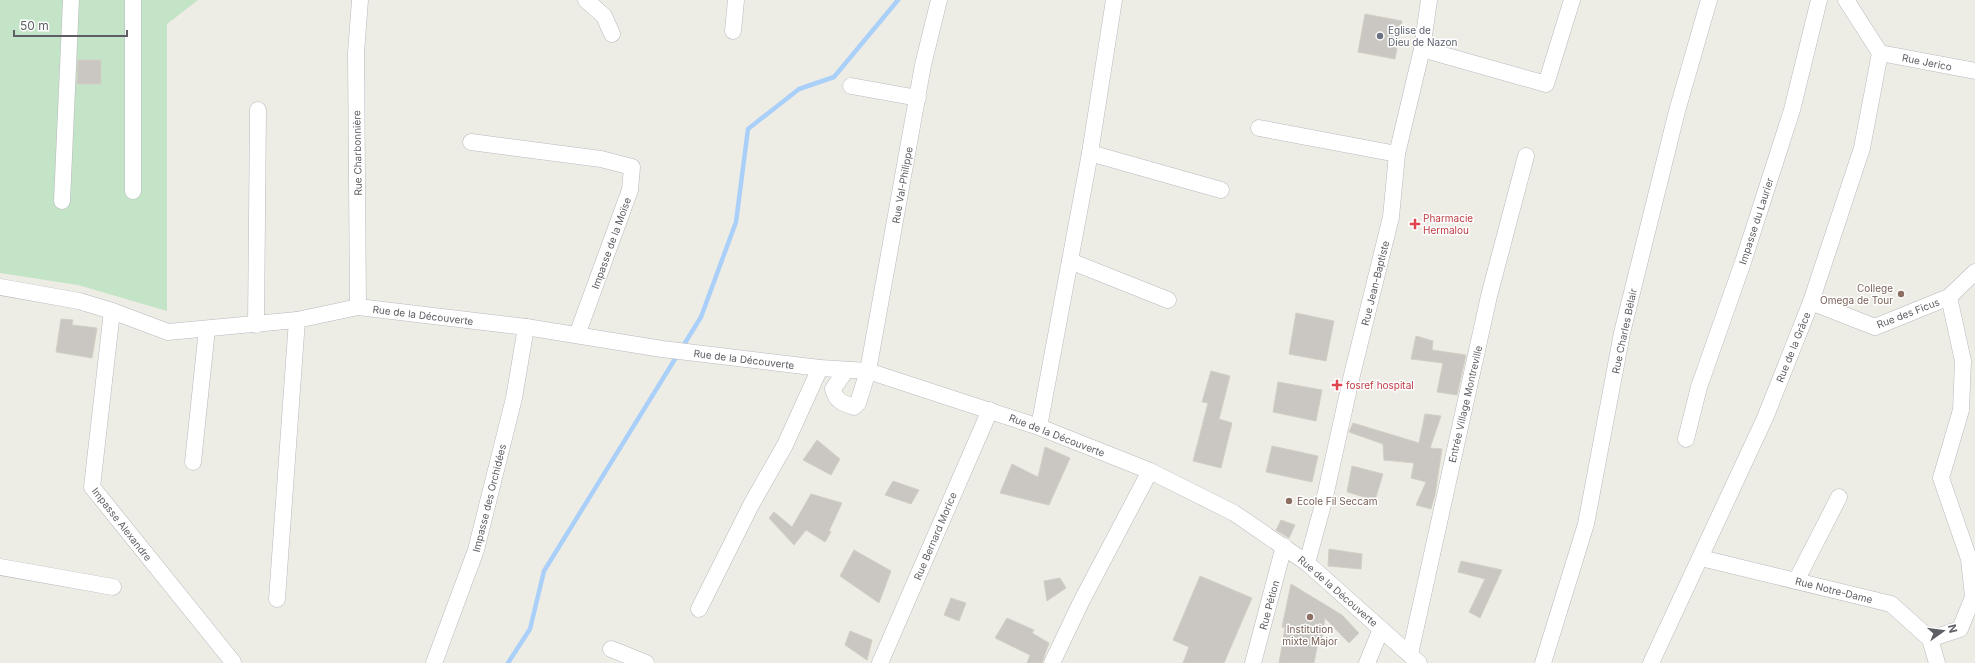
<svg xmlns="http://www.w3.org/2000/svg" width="1975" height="663" font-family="Inter,sans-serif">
<rect width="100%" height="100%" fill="#eeede5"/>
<polygon fill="#c3e4c6" points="0,0 198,0 167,24 167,311 78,285 0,273"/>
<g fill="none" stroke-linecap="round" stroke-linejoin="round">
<polyline stroke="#aad0f9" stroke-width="4.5" points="508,663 530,629 544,571 701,317 736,222 748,129 799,89 834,77 898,0"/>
</g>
<g fill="#cac7c2" stroke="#d2cfc4">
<polygon points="1365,14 1402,21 1395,59 1358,52"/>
<polygon points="78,60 101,60 101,84 77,84"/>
<polygon points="1296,313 1334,321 1326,361 1289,354"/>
<polygon points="61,319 73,320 72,325 97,328 92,358 56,352"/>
<polygon points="1416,336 1433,341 1432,350 1466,355 1457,395 1437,392 1443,363 1411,359"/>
<polygon points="1211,371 1230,376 1219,419 1232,423 1221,468 1193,461 1208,403 1202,402"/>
<polygon points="1278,382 1322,390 1316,421 1273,412"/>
<polygon points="1425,414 1441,416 1430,448 1442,449 1435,495 1431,509 1416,505 1426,482 1411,478 1414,463 1384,460 1383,444 1349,432 1353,423 1419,443"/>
<polygon points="817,440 840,459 831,475 803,460"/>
<polygon points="1272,446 1318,456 1312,482 1266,472"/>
<polygon points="1045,447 1070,458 1049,505 1000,493 1012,464 1038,477"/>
<polygon points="1352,466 1383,474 1375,500 1347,492"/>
<polygon points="893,481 919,490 911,504 885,495"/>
<polygon points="811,494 842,503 829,531 831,532 825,542 806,530 794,545 769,518 774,512 792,527"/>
<polygon points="1281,520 1295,525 1289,538 1276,530"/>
<polygon points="1329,549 1362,554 1361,569 1328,566"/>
<polygon points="854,550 891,571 879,603 840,576"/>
<polygon points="1461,561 1502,570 1480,618 1469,612 1485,579 1458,572"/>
<polygon points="1200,576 1252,598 1224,663 1183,663 1189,647 1173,640"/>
<polygon points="1060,578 1066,588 1047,601 1044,581"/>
<polygon points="1291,584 1342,615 1359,633 1349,643 1325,618 1322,638 1319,637 1314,663 1279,663 1285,628 1282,627"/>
<polygon points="951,598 966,603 959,621 944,615"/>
<polygon points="1007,618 1034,630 1032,633 1049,643 1042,663 1027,663 1030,655 995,638"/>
<polygon points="850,631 872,640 867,660 845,645"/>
</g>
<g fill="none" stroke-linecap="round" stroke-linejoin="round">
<g stroke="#b7b9be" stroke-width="17">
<g id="minor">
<polyline points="133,0 133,191"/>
<polyline points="586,0 604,16 612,34"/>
<polyline points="733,31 736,0"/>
<polyline points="1422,49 1546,84 1572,0"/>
<polyline points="1880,53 1975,71"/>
<polyline points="851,86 918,98"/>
<polyline points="1259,128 1397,154"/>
<polyline points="471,142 601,159 632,167 630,190 577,335"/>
<polyline points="1090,153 1221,190"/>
<polyline points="62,201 71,0"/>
<polyline points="1070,261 1168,300"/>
<polyline points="0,287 79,301 112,311 168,332 297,320 358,307 526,327 662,349 820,368 868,371 1039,427 1150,471 1234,513 1307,563 1419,663"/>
<polyline points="1811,302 1875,327 1949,297 1975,272"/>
<polyline points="358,307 356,53 360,0"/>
<polyline points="112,311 92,487 233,662"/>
<polyline points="256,325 258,110"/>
<path d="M846 370 833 389C836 401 842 403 854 407L858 403 868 371 923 65 939 0"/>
<polyline points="1039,427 1090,153 1114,0"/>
<polyline points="1686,439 1699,387 1743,262 1792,110 1819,0"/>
<polyline points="193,462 207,329"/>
<polyline points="1701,558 1891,604 1930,639 1937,663"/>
<polyline points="1307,563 1324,501 1351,379 1391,217 1397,154 1422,49 1429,0"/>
<polyline points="0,567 113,587"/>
<polyline points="1796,581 1839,497"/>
<polyline points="277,599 297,320"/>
<polyline points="699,609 751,505 785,445 820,368"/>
<polyline points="1930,639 1960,629 1973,597 1969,559 1941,478 1961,410 1963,361 1949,297"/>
<polyline points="611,649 646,663"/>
<polyline points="1410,654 1489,296 1526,156"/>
<polyline points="434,663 476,550 514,398 526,327"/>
<polyline points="880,663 990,410"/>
<polyline points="1052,663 1081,602 1150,471"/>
<polyline points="1253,663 1284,546"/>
<polyline points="1367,663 1381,629"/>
<polyline points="1543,663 1586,524 1622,333 1677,111 1709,0"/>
<polyline points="1651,663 1765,418 1811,302 1862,148 1880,53 1846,0"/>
</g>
</g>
<use href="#minor" stroke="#fff" stroke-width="16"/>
</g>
<circle fill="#6b7280" stroke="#fff" stroke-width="1.5" cx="1380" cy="36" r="4"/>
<g fill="#e0444e" stroke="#fff" stroke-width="1.5">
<path d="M1413 218h4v4h4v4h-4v4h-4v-4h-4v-4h4z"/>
<path d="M1335 379h4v4h4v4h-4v4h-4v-4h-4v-4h4z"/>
</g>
<g fill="#8d6e63" stroke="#fff" stroke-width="1.5">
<circle cx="1901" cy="294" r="4"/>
<circle cx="1289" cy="501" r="4"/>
<circle cx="1310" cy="617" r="4"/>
</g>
<g text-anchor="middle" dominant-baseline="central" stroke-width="3" stroke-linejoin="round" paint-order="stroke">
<g font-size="10" fill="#5b616d" stroke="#fff" text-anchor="start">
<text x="1388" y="30">Eglise de<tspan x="1388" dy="12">Dieu de Nazon</tspan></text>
</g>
<g font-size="10" fill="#5d5f64" stroke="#fff">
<text transform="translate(1927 62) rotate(11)">Rue Jerico</text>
<text transform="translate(357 153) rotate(-91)">Rue Charbonnière</text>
<text transform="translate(902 185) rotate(-80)">Rue Val-Philippe</text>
<text transform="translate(1756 221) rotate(-72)">Impasse du Laurier</text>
<text transform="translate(611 243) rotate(-70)">Impasse de la Moïse</text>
<text transform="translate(1375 283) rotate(-76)">Rue Jean-Baptiste</text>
<text transform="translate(1908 313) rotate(-21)">Rue des Ficus</text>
<text transform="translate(423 315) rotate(7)">Rue de la Découverte</text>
<text transform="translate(1624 331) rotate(-78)">Rue Charles Bélair</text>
<text transform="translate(1793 347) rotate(-68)">Rue de la Grâce</text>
<text transform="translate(744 359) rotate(7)">Rue de la Découverte</text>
<text transform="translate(1465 404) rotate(-77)">Entrée Village Montreville</text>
<text transform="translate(1057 435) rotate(21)">Rue de la Découverte</text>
<text transform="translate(489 498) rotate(-76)">Impasse des Orchidées</text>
<text transform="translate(122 524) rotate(52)">Impasse Alexandre</text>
<text transform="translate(935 536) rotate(-67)">Rue Bernard Morice</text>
<text transform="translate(1834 590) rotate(14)">Rue Notre-Dame</text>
<text transform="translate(1338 591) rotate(41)">Rue de la Découverte</text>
<text transform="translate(1269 605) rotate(-75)">Rue Pétion</text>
</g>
<g font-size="10" fill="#be3a42" stroke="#fff" text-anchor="start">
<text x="1423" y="218">Pharmacie<tspan x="1423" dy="12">Hermalou</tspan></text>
<text x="1346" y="385">fosref hospital</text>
</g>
<g font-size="10" fill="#785e54" stroke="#fff" text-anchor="end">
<text x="1893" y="288">College<tspan x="1893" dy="12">Omega de Tour</tspan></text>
<text x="1297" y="501" text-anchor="start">Ecole Fil Seccam</text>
<text x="1310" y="629" text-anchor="middle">Institution<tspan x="1310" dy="12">mixte Major</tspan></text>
</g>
</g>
<g transform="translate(1943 631) rotate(76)" stroke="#ffffff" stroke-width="3" paint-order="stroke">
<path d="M0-3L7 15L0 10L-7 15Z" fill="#5d5f64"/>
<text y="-6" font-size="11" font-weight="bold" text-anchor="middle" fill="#5d5f64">N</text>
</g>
<path d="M14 30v6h113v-6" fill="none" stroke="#5d5f64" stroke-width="2"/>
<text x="20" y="30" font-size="12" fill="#5d5f64" stroke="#ffffff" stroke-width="3" paint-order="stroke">50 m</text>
</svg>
